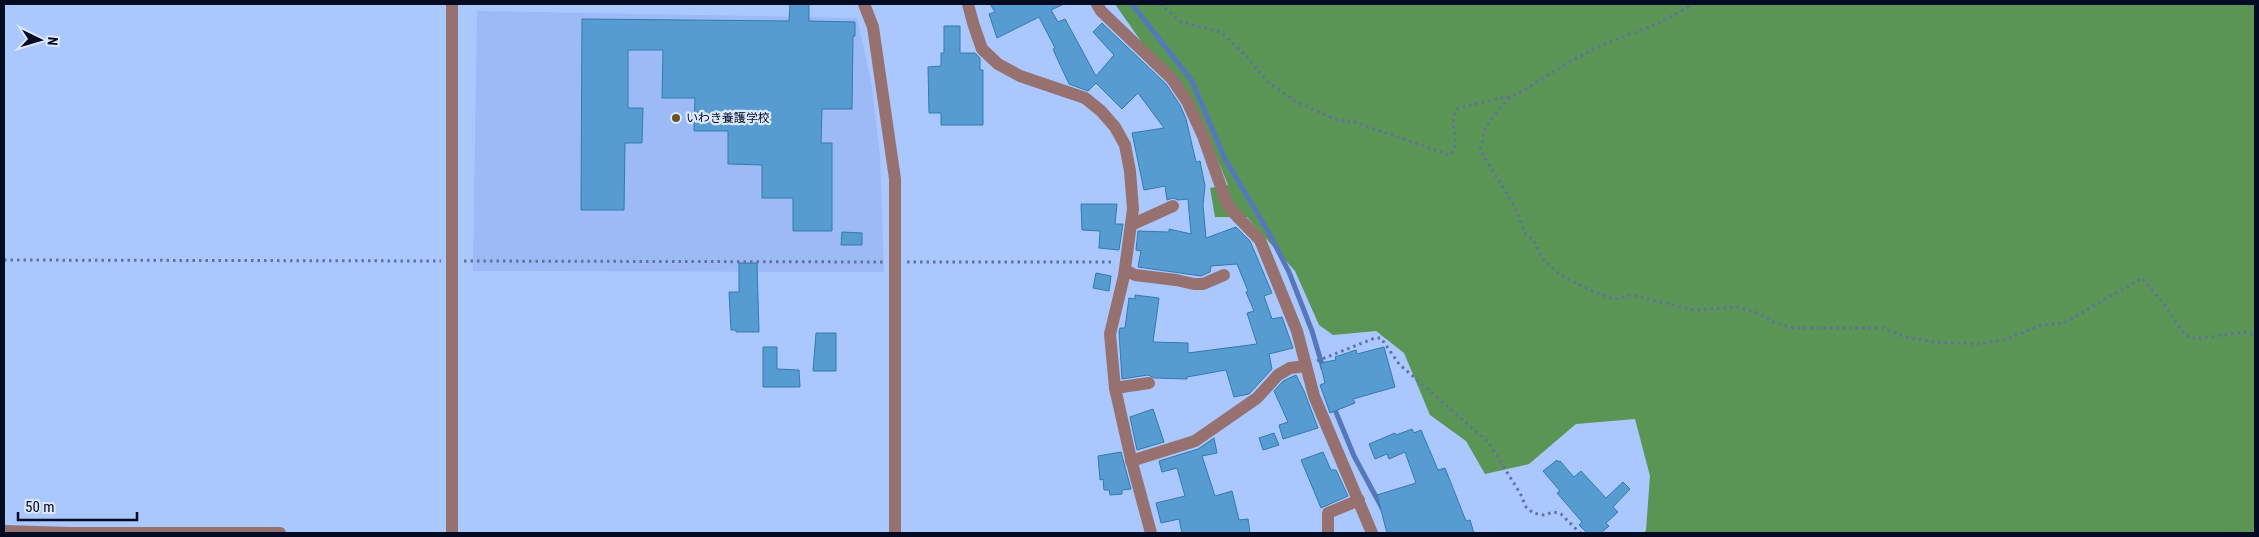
<svg xmlns="http://www.w3.org/2000/svg" width="2259" height="537" font-family="'Roboto Condensed','Noto Sans JP',sans-serif">
<rect width="100%" height="100%" fill="#aac7fe"/>
<polygon fill="#9bbaf6" points="477,11 857,18 871,81 880,155 884,272 473,271"/>
<polygon fill="#5a9556" points="1115,4 2255,4 2255,533 1644,533 1646,530 1650,476 1635,419 1576,424 1529,464 1485,474 1466,441 1430,415 1404,353 1376,331 1333,335 1319,325 1295,271 1247,217 1215,217 1210,188 1228,185 1209,139"/>
<g fill="none" stroke-linecap="round" stroke-linejoin="round">
<g stroke="#5678bb" stroke-width="5">
<polyline points="1132,4 1192,81 1225,159 1269,233 1289,272 1312,331 1323,368"/>
<polyline points="1333,405 1354,456 1382,508"/>
</g>
</g>
<g fill="#569cd0" stroke="#337aac">
<polygon points="790,4 809,4 809,21 855,22 855,36 853,36 852,109 822,109 821,143 832,143 832,231 793,231 793,198 762,198 762,165 728,164 728,131 694,131 695,98 662,98 663,50 628,50 628,108 643,108 642,143 625,143 624,210 581,210 582,19 789,21"/>
<polygon points="990,4 1064,4 1051,10 1058,22 1065,19 1096,76 1114,55 1093,32 1102,23 1166,84 1180,105 1186,119 1196,162 1200,161 1205,186 1203,205 1206,238 1236,227 1250,241 1272,293 1264,296 1272,319 1282,317 1293,348 1269,354 1272,369 1249,394 1234,397 1226,370 1187,377 1187,379 1155,378 1148,375 1122,379 1119,332 1120,328 1125,328 1129,298 1135,299 1135,295 1159,298 1153,342 1188,343 1188,353 1257,344 1247,313 1254,311 1246,292 1248,291 1237,264 1211,266 1210,272 1201,276 1138,267 1141,251 1136,250 1138,231 1169,232 1169,229 1191,234 1188,199 1178,200 1173,198 1167,200 1165,186 1144,190 1132,133 1164,128 1138,93 1122,109 1096,83 1088,91 1069,84 1056,56 1053,49 1055,48 1039,17 997,38 989,14 995,12"/>
<polygon points="944,26 960,26 960,53 975,53 980,58 980,70 983,70 983,125 941,125 941,113 929,113 928,67 941,66 941,53 944,53"/>
<polygon points="1081,204 1117,204 1115,224 1123,224 1119,250 1099,248 1100,231 1082,230"/>
<polygon points="842,232 862,233 862,245 841,245"/>
<polygon points="739,263 757,263 759,332 736,332 736,330 731,330 729,292 739,292"/>
<polygon points="1096,273 1111,276 1109,291 1093,288"/>
<polygon points="816,333 836,333 836,371 813,371"/>
<polygon points="763,347 777,347 777,369 799,370 800,387 763,387"/>
<polygon points="1384,347 1395,387 1353,399 1355,403 1330,413 1320,385 1325,383 1320,363 1336,360 1335,357 1356,350 1357,354"/>
<polygon points="1296,375 1304,391 1318,428 1283,439 1279,425 1288,422 1274,391 1283,381"/>
<polygon points="1153,409 1164,442 1137,450 1130,417"/>
<polygon points="1412,429 1414,433 1421,430 1438,470 1445,468 1466,521 1470,520 1474,533 1387,533 1377,495 1416,483 1405,452 1389,459 1387,454 1375,459 1369,444 1395,433 1396,435"/>
<polygon points="1274,433 1279,445 1263,450 1259,438"/>
<polygon points="1214,438 1217,453 1202,456 1215,496 1232,491 1239,520 1248,519 1250,533 1182,533 1179,519 1161,523 1156,503 1185,496 1177,468 1162,472 1159,461 1198,449"/>
<polygon points="1121,452 1131,489 1122,490 1122,494 1110,495 1109,490 1104,490 1103,479 1100,480 1098,456"/>
<polygon points="1323,452 1331,470 1336,470 1348,496 1321,508 1301,460"/>
<polygon points="1557,460 1558,462 1560,461 1574,477 1581,471 1606,498 1623,482 1630,489 1613,507 1618,512 1606,523 1609,526 1601,533 1587,533 1579,525 1582,522 1557,493 1560,491 1543,471"/>
</g>
<g fill="none" stroke-linecap="round" stroke-linejoin="round">
<g stroke="#5f739c" stroke-width="3" stroke-dasharray="2.5 4" stroke-linecap="butt">
<path d="M1160 4 1181 22 1221 32 1246 56 1269 83 1295 101 1339 121H1352L1450 155C1463 143 1446 121 1458 108L1516 95 1569 62 1604 44 1659 23 1694 4"/>
<polyline points="1509,97 1486,126 1480,150 1515,207 1525,233 1534,240 1541,257 1560,275 1594,292 1614,299 1632,295 1694,310 1737,307 1758,313 1773,322 1793,328 1884,328 1902,336 1934,342 1980,344 2007,339 2041,325 2064,323 2142,278 2164,304 2184,334 2195,339 2243,332 2255,335"/>
<polyline points="4,260 441,261"/>
<polyline points="464,261 883,262"/>
<polyline points="907,262 1113,262"/>
<polyline points="1317,361 1375,338 1381,338 1399,364 1488,442 1520,493 1526,507 1533,513 1544,515 1554,512 1561,514 1580,533"/>
</g>
<g stroke="#96716f" stroke-width="12">
<polyline points="968,4 973,23 982,49 998,64 1020,76 1085,98 1101,111 1115,127 1125,145 1130,171 1133,209 1124,276 1110,334 1115,388 1131,459 1151,533"/>
<polyline points="1097,4 1101,11 1172,79 1187,101 1203,136 1226,201 1233,212 1260,240 1297,331 1314,396 1372,533"/>
<polyline points="1131,225 1173,206"/>
<polyline points="1125,270 1135,275 1176,280 1194,284 1203,284 1224,275"/>
<polyline points="1115,388 1149,383"/>
<polyline points="1131,461 1195,441 1257,398 1278,375 1290,368 1306,366"/>
<polyline points="4,531 70,533 280,533"/>
<polyline points="452,533 452,4"/>
<polyline points="1328,533 1328,513 1359,500"/>
</g>
<polyline stroke="#96716f" stroke-width="12" points="864,4 873,27 895,179 895,533"/>
</g>
<circle fill="#6b5323" stroke="#dce8fd" stroke-width="2" cx="676" cy="118" r="5"/>
<g text-anchor="middle" dominant-baseline="central" stroke-width="4.5" stroke-linejoin="round" paint-order="stroke">
<g font-size="12" fill="#030b23" stroke="#dce8fd" text-anchor="start">
<text x="686" y="118">いわき養護学校</text>
</g>
</g>
<rect width="2259" height="537" fill="none" stroke="#030b23" stroke-width="10"/>
<g transform="translate(40 40) rotate(95)" stroke="#dce8fd" stroke-width="4" paint-order="stroke">
<path d="M0-4L9 19L0 12L-9 19Z" fill="#030b23"/>
<text y="-8" font-size="14" font-weight="bold" text-anchor="middle" fill="#030b23">N</text>
</g>
<path d="M18 512v8h119v-8" fill="none" stroke="#030b23" stroke-width="2.5"/>
<text x="25" y="512" font-size="15" fill="#030b23" stroke="#dce8fd" stroke-width="4" paint-order="stroke">50 m</text>
</svg>
